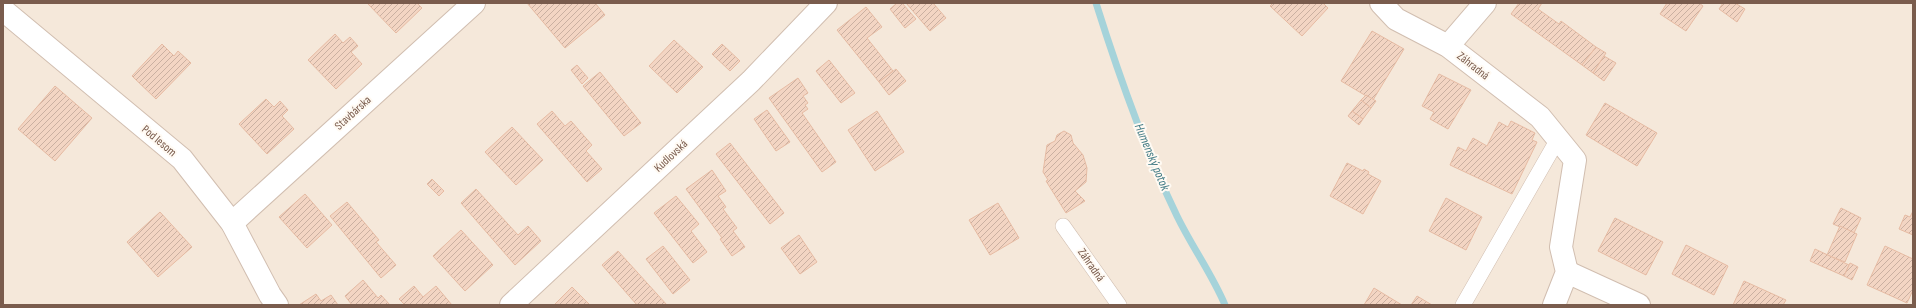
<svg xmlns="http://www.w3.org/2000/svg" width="1916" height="308" font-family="'Sofia Sans Condensed',sans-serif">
<defs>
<pattern id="building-hatch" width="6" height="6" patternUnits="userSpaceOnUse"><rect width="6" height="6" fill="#f3d5c3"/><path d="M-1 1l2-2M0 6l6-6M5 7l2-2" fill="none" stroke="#cab0a1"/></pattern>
</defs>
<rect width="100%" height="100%" fill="#fdf6ec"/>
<rect fill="#f5e8da" x="3" y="3" width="1910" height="302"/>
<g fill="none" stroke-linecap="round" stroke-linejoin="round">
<path stroke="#a5d3da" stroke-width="7" d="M1096 3C1119 76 1144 148 1177 216 1192 247 1212 274 1225 305"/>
</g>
<g fill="url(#building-hatch)" stroke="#e6bba3">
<polygon points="369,3 417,3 422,8 396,33 368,4"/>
<polygon points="527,3 595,3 605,15 565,48"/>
<polygon points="897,3 902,3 916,19 905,28 890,9"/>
<polygon points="906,3 933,3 946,18 930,31"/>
<polygon points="1273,3 1323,3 1328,8 1302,36 1270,6"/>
<polygon points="1519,3 1542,3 1538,9 1559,24 1561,21 1596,47 1582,65 1511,14"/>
<polygon points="1699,3 1703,6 1686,31 1660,14 1667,3"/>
<polygon points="1723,3 1735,3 1745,9 1737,22 1719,9"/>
<polygon points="866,7 882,27 867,38 893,71 879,82 837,30"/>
<polygon points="1372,31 1404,49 1373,100 1341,81"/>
<polygon points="335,34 343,43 350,37 358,46 351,52 362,64 336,89 308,60"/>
<polygon points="674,40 703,67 677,93 649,66"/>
<polygon points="162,44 174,56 178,51 191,63 156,99 132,76"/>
<polygon points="722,44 740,61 730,71 712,54"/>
<polygon points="1596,47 1606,53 1593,73 1582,65"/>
<polygon points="1604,56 1616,63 1604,81 1593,73"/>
<polygon points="829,60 855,93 841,103 816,71"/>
<polygon points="577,65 588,78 582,84 571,70"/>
<polygon points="896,69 906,81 889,95 879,82"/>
<polygon points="600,72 641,123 624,136 583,86"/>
<polygon points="1439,74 1471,90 1448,129 1430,119 1434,112 1422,106"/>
<polygon points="798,78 808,93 803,96 808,103 805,105 808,109 802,113 836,162 822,172 769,98"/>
<polygon points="55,86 92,118 55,161 18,129"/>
<polygon points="1366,95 1376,101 1371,108 1361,100"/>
<polygon points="266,99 274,107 280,101 288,110 282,116 294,129 267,154 239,124"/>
<polygon points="1361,100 1371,108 1363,119 1352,111"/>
<polygon points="1605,103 1657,133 1637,166 1586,135"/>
<polygon points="767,110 790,142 776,151 754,119"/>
<polygon points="552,111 565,126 571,121 592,145 586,151 602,169 587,182 537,124"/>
<polygon points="877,111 904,152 875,171 848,130"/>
<polygon points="1352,111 1363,119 1359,125 1348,116"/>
<polygon points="1511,121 1535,133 1532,140 1537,142 1512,194 1450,165 1458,147 1466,151 1473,138 1487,146 1499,122 1508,127"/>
<polygon points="512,127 543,160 516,185 485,152"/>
<polygon points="1064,131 1071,135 1073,143 1083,155 1087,168 1086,182 1075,191 1085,201 1066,213 1046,181 1048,180 1043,172 1047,145 1055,141 1057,135"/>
<polygon points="730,143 784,213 770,224 716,154"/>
<polygon points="1347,163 1363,171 1364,169 1369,172 1368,174 1381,181 1363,214 1330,196"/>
<polygon points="712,170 726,191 718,196 726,207 723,209 737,228 733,231 745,247 732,256 720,239 722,238 686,189"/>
<polygon points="432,179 444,191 439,196 427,184"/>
<polygon points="476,189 518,235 528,226 541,241 515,265 461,203"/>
<polygon points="305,194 332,225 307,248 279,217"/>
<polygon points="676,196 699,224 691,231 707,252 693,263 654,213"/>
<polygon points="1446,198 1482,217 1466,250 1429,231"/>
<polygon points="347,202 379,240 376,242 396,265 381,278 330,216"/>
<polygon points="998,203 1019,238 990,255 969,220"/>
<polygon points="1841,208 1861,218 1854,233 1833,224"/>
<polygon points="1913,211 1913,235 1899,229 1905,215 1910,217"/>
<polygon points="160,212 192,247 158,277 127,242"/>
<polygon points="1615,218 1663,242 1646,275 1598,251"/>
<polygon points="1840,226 1857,234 1845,262 1827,255"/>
<polygon points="461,230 493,265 465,291 433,256"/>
<polygon points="799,235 817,262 800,274 781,248"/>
<polygon points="1686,245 1728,266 1714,295 1672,274"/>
<polygon points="663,246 690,280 673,294 646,259"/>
<polygon points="1885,246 1913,259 1913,290 1907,303 1867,285"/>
<polygon points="1815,249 1849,265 1844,276 1810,261"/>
<polygon points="618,251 667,305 637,305 602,265"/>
<polygon points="1850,263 1858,267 1852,280 1844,276"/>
<polygon points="363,280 378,298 381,295 390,305 352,305 345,296"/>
<polygon points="1744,281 1786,300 1783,305 1733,305"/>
<polygon points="414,286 423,297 436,286 452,305 405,305 399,299"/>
<polygon points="572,287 590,305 554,305"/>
<polygon points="1374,288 1402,305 1364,305"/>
<polygon points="316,294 321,301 331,295 338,305 299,305"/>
<polygon points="1417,296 1432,305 1411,305"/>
</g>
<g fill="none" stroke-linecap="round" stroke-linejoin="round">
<g stroke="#d1beb0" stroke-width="16">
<g id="lane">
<polyline points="1063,226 1119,305"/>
<polyline points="1463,305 1558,139"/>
</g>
</g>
<g stroke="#d1beb0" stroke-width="24">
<g id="street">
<polyline points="1381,3 1396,19 1448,46 1540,117 1575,160 1561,247 1567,272 1554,305"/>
<polyline points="3,10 182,159 232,223 270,295 277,305"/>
<polyline points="1448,46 1485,3"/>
<polyline points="232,223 474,3"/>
<polyline points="1567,272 1639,305"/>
<polyline points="511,305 751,81 826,3"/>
</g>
</g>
<use href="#lane" stroke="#fff" stroke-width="15"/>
<use href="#street" stroke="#fff" stroke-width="22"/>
</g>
<g text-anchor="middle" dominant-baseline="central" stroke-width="4" stroke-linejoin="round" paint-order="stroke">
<g font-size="12" fill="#7a5c4d" stroke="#fffaf3">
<text transform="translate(1473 66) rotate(38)">Záhradná</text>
<text transform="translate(353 113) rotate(-42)">Stavbárska</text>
<text transform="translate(159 141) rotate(40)">Pod lesom</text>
<text transform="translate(671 156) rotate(-43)">Kudlovská</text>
<text transform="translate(1091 265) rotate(55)">Záhradná</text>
</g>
<g font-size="13" font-style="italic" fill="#437c86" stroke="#fffaf3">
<text transform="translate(1152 157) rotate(67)">Humenský potok</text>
</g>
</g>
<rect width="1916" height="308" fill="none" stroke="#7a5c4d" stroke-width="8"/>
</svg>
